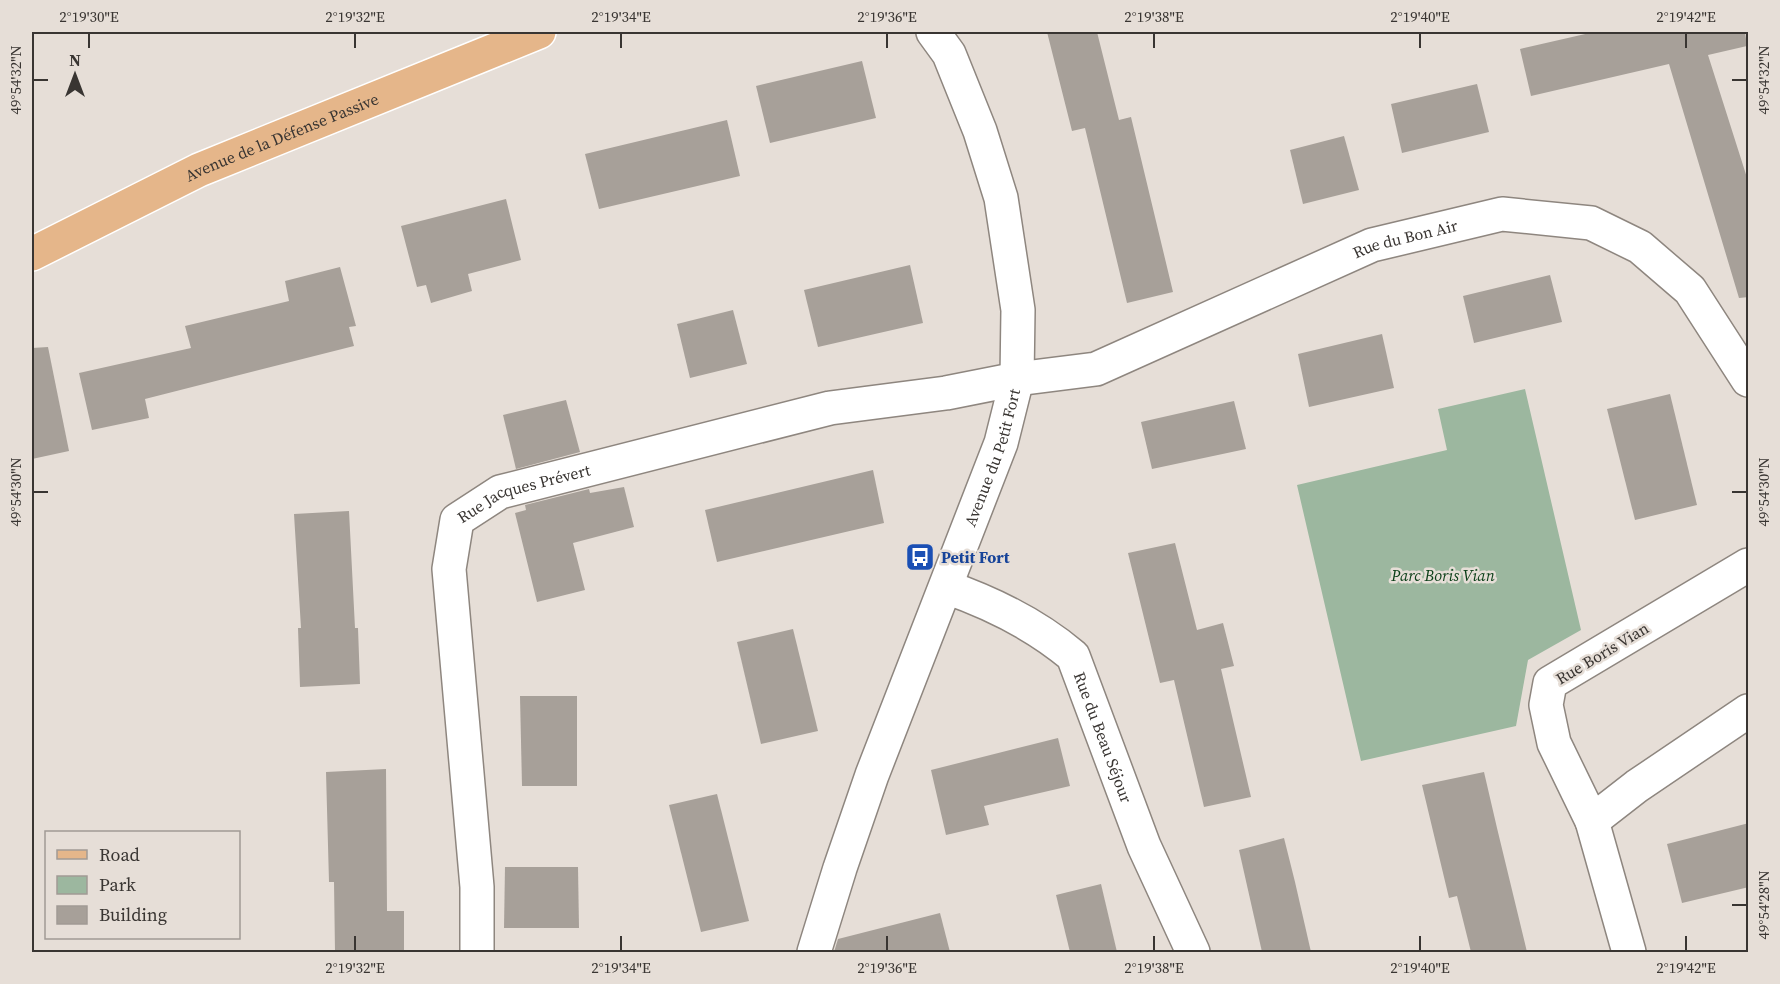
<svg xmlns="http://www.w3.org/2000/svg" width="1780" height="984" font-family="'Source Serif 4',serif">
<rect width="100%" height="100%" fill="#e6ded7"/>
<polygon fill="#9cb79f" points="1525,389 1581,630 1528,660 1516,726 1361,761 1297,485 1447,450 1438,409"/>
<g fill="#a7a099">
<polygon points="1047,32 1097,32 1119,120 1131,117 1173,292 1127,303 1085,128 1072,131"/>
<polygon points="1594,32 1745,32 1747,46 1708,55 1749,184 1749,297 1739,298 1669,64 1531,96 1520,49"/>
<polygon points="862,61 876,118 770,143 756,86"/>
<polygon points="1477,84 1489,132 1402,153 1391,104"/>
<polygon points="727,120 740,176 599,209 585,154"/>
<polygon points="1344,136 1359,190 1303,204 1290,150"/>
<polygon points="506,199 521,260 468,274 472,291 431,303 426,285 417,287 401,226"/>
<polygon points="910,265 923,323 818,347 804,290"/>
<polygon points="340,267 356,326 349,327 354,346 145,399 149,418 92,430 79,373 191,348 185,326 289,301 285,281"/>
<polygon points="1550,275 1562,322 1474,343 1463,296"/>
<polygon points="733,310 747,364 690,378 677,324"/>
<polygon points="1382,334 1394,388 1309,407 1298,354"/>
<polygon points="48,347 69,451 32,459 32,348"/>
<polygon points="1670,394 1697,505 1635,520 1607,409"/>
<polygon points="566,400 580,452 516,469 503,415"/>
<polygon points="1234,401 1246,449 1152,469 1141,422"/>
<polygon points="873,470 884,523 717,562 705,510"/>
<polygon points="624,487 634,527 573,543 585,590 537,602 515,513 526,510 525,505 589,489 590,493"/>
<polygon points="349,511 355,628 358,628 360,684 300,687 298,628 301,628 294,514"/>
<polygon points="1175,543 1197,630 1223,623 1234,666 1221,669 1251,797 1204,807 1174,680 1160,683 1128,553"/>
<polygon points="793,629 818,731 761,744 737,642"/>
<polygon points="520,696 577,696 577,786 522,786"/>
<polygon points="1058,738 1070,786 984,806 989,825 946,835 931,770"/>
<polygon points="386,769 387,911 404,911 404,952 335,952 334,882 329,882 326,772"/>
<polygon points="1484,772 1497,828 1527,952 1471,952 1457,896 1449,898 1422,785"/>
<polygon points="717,794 749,921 701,932 669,805"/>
<polygon points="1749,823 1749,887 1682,903 1667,844"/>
<polygon points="1284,838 1295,882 1311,952 1262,952 1239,850"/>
<polygon points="505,867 578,867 579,928 504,928"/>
<polygon points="1101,884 1117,952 1070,952 1056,895"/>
<polygon points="940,913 950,952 834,952 838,939"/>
</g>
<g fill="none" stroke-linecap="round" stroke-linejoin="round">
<g stroke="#8e867f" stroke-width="36">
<g id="minor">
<polyline points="1748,565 1550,683 1546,705 1554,743 1592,821 1637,786 1748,711"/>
<path id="s1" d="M946 587C992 603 1035 624 1073 656L1144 846 1193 952"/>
<polyline points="1592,821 1629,952"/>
<path id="s2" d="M477 952V887L449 569 457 520 500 492 830 408 946 393 1017 379 1096 369 1372 245 1502 214 1591 223 1640 247 1690 290 1748 380"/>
<path id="s3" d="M814 952 840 868 872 775 1001 443 1017 379 1018 310 1001 198 980 131 949 54 933 32"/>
</g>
</g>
<g stroke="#fff" stroke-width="36">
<g id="major">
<path id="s4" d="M32 254 199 170 539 32"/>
</g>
</g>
<use href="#minor" stroke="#fff" stroke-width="33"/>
<use href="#major" stroke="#e5b68a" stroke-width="33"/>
</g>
<path fill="none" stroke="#393532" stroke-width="2" d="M89 33V48M355 33V48M621 33V48M887 33V48M1154 33V48M1420 33V48M1686 33V48M33 80H48M1732 80H1747M33 492H48M1732 492H1747M1732 905H1747M355 936V951M621 936V951M887 936V951M1154 936V951M1420 936V951M1686 936V951"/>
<defs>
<g id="bus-square" transform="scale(1.5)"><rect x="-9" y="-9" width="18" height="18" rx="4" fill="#1a4fb4" stroke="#e6ded7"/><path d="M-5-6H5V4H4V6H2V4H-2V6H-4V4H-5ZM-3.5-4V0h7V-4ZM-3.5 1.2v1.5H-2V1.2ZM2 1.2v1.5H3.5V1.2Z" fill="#fff"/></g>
</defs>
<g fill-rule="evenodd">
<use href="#bus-square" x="920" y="557"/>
</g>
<g text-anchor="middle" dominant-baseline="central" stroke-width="5" stroke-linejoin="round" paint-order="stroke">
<g font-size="16" fill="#393532" stroke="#e6ded7">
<text stroke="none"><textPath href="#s4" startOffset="276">Avenue de la Défense Passive</textPath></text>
<text stroke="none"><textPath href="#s2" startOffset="1431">Rue du Bon Air</textPath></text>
<text stroke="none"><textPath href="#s3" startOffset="526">Avenue du Petit Fort</textPath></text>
<text stroke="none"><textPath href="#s2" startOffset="507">Rue Jacques Prévert</textPath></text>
<text transform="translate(1602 653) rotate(-31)">Rue Boris Vian</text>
<text stroke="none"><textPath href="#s1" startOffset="232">Rue du Beau Séjour</textPath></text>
</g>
<g font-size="16" font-weight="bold" fill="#164399" stroke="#e6ded7" text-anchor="start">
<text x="941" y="557">Petit Fort</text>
</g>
<g font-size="16" font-style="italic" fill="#0a3e17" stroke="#e6ded7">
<text x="1443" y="575">Parc Boris Vian</text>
</g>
</g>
<rect width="1780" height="984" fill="none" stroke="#e6ded7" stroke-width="66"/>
<rect x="45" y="831" width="195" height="108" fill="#e6ded7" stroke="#a19a95" stroke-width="1.5"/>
<rect x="57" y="850" width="30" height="9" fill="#e5b68a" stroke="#a19a95" stroke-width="1.5"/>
<text x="99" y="861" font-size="18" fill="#393532">Road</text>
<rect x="57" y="876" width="30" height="18" fill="#9cb79f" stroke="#a19a95" stroke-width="1.5"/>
<text x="99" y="891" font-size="18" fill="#393532">Park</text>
<rect x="57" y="906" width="30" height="18" fill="#a7a099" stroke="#a19a95" stroke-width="1.5"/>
<text x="99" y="921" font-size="18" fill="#393532">Building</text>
<g transform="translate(75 75)" stroke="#e6ded7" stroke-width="4.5" paint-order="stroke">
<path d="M0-4.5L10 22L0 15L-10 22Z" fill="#393532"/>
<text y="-9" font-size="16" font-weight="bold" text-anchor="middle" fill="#393532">N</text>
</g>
<rect x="33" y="33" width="1714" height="918" fill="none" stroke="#393532" stroke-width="2"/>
<g font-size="15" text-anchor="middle" fill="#393532">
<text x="89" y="22">2°19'30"E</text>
<text x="355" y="22">2°19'32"E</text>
<text x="621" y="22">2°19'34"E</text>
<text x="887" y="22">2°19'36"E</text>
<text x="1154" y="22">2°19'38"E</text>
<text x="1420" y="22">2°19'40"E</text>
<text x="1686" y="22">2°19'42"E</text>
<text transform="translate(16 80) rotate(-90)" y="5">49°54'32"N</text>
<text transform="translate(1764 80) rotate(-90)" y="5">49°54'32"N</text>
<text transform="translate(16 492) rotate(-90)" y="5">49°54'30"N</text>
<text transform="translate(1764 492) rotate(-90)" y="5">49°54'30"N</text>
<text transform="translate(1764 905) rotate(-90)" y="5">49°54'28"N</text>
<text x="355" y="973">2°19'32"E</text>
<text x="621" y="973">2°19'34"E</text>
<text x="887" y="973">2°19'36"E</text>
<text x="1154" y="973">2°19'38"E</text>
<text x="1420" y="973">2°19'40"E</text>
<text x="1686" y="973">2°19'42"E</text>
</g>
</svg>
